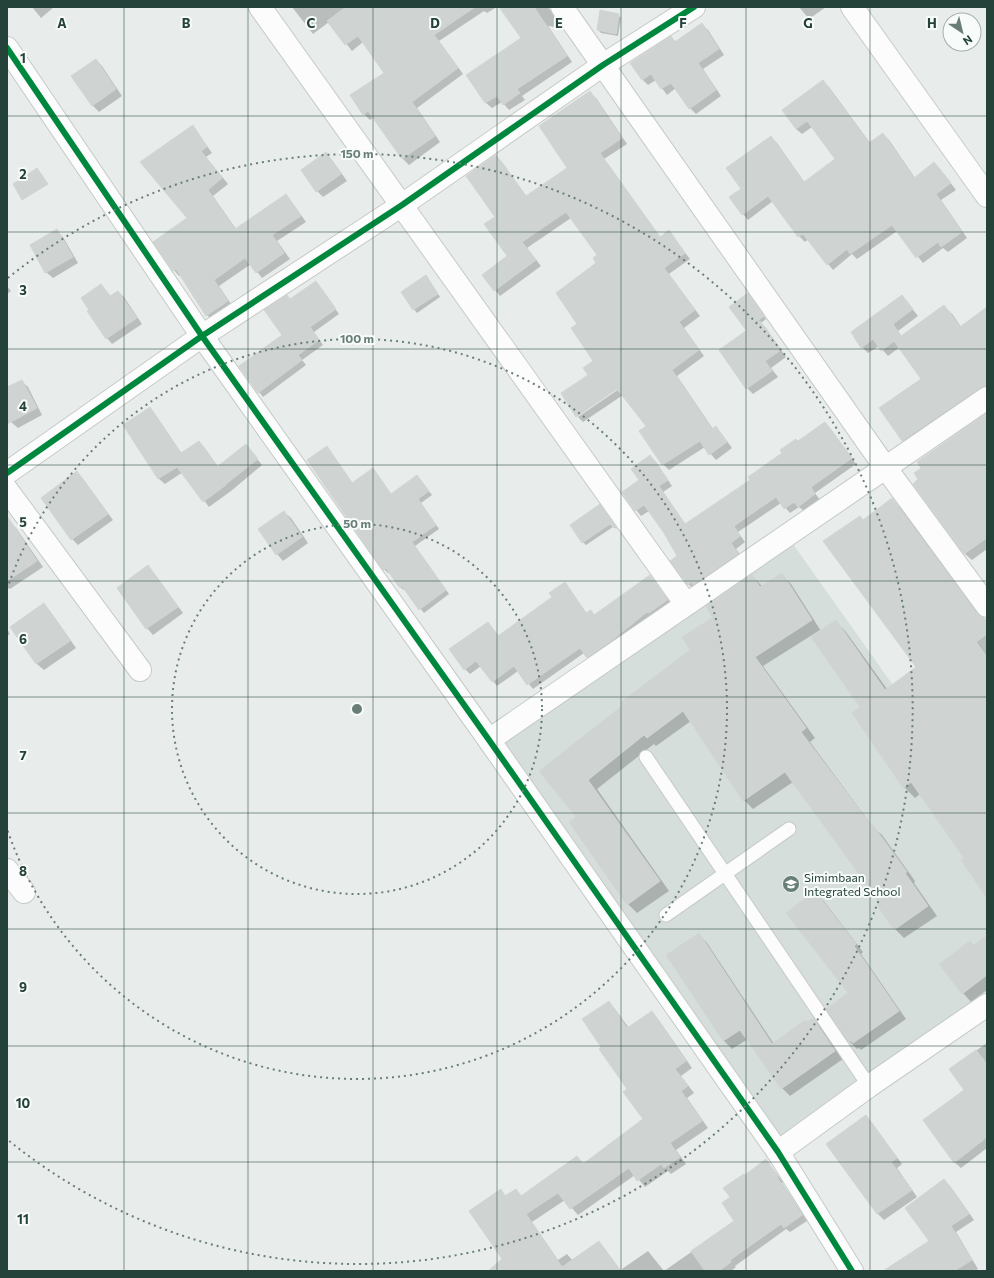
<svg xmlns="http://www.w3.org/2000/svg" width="994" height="1278" font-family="Commissioner,sans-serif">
<rect width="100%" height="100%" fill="#e8edeb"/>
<polygon fill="#d6dedb" points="793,544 987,818 987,991 777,1139 496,742"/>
<g fill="#0003">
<polygon points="32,7 54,7 41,18"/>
<polygon points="292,7 497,7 487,13 484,11 439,41 463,74 417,108 440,142 409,165 403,159 374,117 370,120 364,114 385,74 363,42 352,51 329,22 313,34"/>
<polygon points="501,7 548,7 563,28 548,26 572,62 522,96 525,100 509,110 502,102 492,108 486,103 523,39"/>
<polygon points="799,7 826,7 809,19"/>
<polygon points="618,15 621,18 618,36 601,33 598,30"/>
<polygon points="702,25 708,30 724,55 703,69 721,96 696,114 690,108 676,88 667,95 656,80 648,85 643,80 631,63 671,37 676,42"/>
<polygon points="96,60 102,66 122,96 99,112 92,105"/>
<polygon points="823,82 829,87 870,143 883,134 889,140 915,178 940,169 956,190 941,200 967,238 948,252 943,248 923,263 897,231 857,259 852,254 833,270 808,239 805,242 799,236 773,201 748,220 743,214 742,189 771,137 777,143 805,183 837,159 812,127 802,134 796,129"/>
<polygon points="590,93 596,98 627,144 604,159 661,238 669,232 690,259 669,274 700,316 684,328 704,356 677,376 713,429 715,428 721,433 732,448 716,460 705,447 669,470 663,464 641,431 648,426 623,395 583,422 578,417 622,387 590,375 595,361 579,324 598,263 598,256 571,218 527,248 541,266 500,296 483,275 509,256 496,217 496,156 502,162 527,197 568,169"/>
<polygon points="193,127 198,133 212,153 206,157 228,184 213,196 236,229 286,195 291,201 306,222 277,241 290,259 262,278 251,264 219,286 233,307 213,321 207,315 181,275 179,276 174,270 188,219"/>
<polygon points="326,154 332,160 347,181 323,197 317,191"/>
<polygon points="56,231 63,237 78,263 53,278 46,272"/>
<polygon points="429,280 440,297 417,313 402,293"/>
<polygon points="316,282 339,314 314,332 323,345 302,360 306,365 263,397 259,392 283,336 290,300"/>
<polygon points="101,285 111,297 118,292 124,297 142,324 112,344 107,338"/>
<polygon points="7,286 11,291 7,294"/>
<polygon points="902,296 918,316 898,331 902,337 944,306 953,315 961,327 987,308 987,398 912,449 903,440 880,408 922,379 900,347 888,356 879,346 868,353 862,347"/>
<polygon points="750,297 766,319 761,323 766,328 786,357 771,368 778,377 753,394 747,388 748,330 746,329"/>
<polygon points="21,381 28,387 42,415 18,428 11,422 7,413 7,389"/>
<polygon points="150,408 155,414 182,454 199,442 204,447 218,467 246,445 262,465 231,491 209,507 183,472 165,484 159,479 124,426"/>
<polygon points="987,422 987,549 972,560 965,554 914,484"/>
<polygon points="825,423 830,428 856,464 815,493 820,500 804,511 799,507 790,513 781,503 738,532 745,542 736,549 743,559 694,589 688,584 678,556 665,532 649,511 641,516 623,493 641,480 650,457 656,462 672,486 663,492 686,525 752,480 798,442"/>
<polygon points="330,451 353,484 392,495 417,476 432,495 421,503 439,529 415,546 449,594 424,613 405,589 404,590 400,587 390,572 388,573 384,569 308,460"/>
<polygon points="77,473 83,479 113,520 78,545 72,539"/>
<polygon points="892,500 903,510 982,617 987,622 987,652 986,653 987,655 987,897 966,858 920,794 915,798 904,787 820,630 763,666 815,738 810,742 873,827 882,835 915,881 914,883 937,916 904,938 895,929 882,903 793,782 753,809 744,800 691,721 656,746 654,744 597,789 669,891 637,913 628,904 577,817 541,772 691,650 714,618 752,576 763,587 782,575 791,584 821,631 836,621 846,632 887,689 918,667 860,517 864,521"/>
<polygon points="602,509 617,529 613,527 586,545 583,542"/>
<polygon points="284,512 291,518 308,543 283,561 277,554 260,529"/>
<polygon points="10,522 16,528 43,567 10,589 7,586 7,523"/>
<polygon points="148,567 154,573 183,613 153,635 147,628 118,588"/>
<polygon points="650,576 672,605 592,662 584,653 533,689 518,671 497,686 481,666 470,674 465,669 488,623 499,636 569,589 587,614 591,611 595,616"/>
<polygon points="43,604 50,611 76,648 44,670 37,664 11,627"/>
<polygon points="7,629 10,634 7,636"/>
<polygon points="815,893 823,900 863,952 861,954 906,1019 861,1050 859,1048 857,1049 849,1041 828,1009 849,994"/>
<polygon points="699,934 707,943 774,1044 813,1019 821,1027 843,1059 790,1096 782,1088 748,1039 732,1049 724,1041 667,955"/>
<polygon points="987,939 987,990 971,1002 963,993 974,946"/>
<polygon points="609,1002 615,1009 629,1028 652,1012 658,1019 692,1068 681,1076 694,1093 687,1098 708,1128 676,1150 686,1164 671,1174 668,1171 645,1187 635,1175 578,1215 565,1200 532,1222 558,1260 567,1254 573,1261 599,1243 605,1249 621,1271 490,1271 503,1259 500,1191 506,1196 515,1190 522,1196 577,1158 584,1164 644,1119 603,1047"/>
<polygon points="987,1043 987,1148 961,1168 954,1162 966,1091 950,1069"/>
<polygon points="866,1116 872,1123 902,1164 897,1168 917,1197 884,1220 878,1214 828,1144"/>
<polygon points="766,1160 783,1182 782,1183 807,1221 790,1232 786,1229 735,1266 736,1267 731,1271 664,1271 736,1221 731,1197 745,1176"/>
<polygon points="944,1181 950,1186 974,1220 956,1232 978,1269 975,1271 894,1271 930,1241"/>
<polygon points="648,1251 664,1271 623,1271 622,1269"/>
</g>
<g fill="#cfd4d2" stroke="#d1d6d4">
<polygon points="346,7 475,7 434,35 458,68 412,102 435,136 402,159 368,111 363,115 350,95 384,73 358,36 345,45 327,21"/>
<polygon points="499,7 534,7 567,56 517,89 520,93 503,105 497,96 485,103 466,75 521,38"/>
<polygon points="600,10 619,14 616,34 597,30"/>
<polygon points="702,23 719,49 698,63 716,90 689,109 671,83 661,89 651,74 642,80 630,63 671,36 675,42"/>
<polygon points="96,59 116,89 92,106 71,76"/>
<polygon points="823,80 869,143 883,133 914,178 934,162 951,183 936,194 962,232 941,247 938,242 916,258 892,225 850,254 847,249 827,265 803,234 798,237 768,196 742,215 729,197 741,189 726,168 771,136 804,182 835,159 807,121 796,129 782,110"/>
<polygon points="590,91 622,138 600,153 660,237 669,230 685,253 664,268 695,310 679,322 699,350 672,370 712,429 716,426 727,442 709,455 700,441 662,465 639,431 646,426 617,389 576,417 561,393 588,375 583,368 593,361 571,328 577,324 556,293 596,263 593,258 597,255 566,212 522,242 536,260 494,291 482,275 507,256 484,224 495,217 466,176 496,155 526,196 567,168 539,126"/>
<polygon points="193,125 207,147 201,151 222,178 208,190 235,229 286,194 301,216 272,235 284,253 256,273 245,258 214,280 228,301 206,316 176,269 173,271 153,242 187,218 140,162"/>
<polygon points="326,152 341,174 316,192 301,170"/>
<polygon points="37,168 48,184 22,200 13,184"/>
<polygon points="57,229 73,257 45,273 30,245"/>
<polygon points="426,275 438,294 413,310 401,292"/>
<polygon points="316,281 336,309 310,327 319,340 298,355 302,360 258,393 239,366 282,335 264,310 287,295 290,299"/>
<polygon points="101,284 110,296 118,291 137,318 106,339 87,311 89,310 81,298"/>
<polygon points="748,293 764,316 746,330 729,307"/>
<polygon points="902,295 913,309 893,324 901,336 881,351 873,339 861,348 851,332"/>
<polygon points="944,305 960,327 987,307 987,386 980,388 902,441 879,408 921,379 894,341"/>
<polygon points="760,321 781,350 765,361 772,371 746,389 719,350"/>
<polygon points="22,380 37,408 7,424 7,387"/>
<polygon points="150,407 181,453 199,441 217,467 246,444 258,459 226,484 226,485 203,502 177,467 158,479 123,425"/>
<polygon points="987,413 987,538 964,554 913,484 918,479 914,473 921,468 917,462"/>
<polygon points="825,422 852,458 811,487 815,494 798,507 794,502 784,509 776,497 734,526 740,536 731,543 738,554 693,585 692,582 688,585 670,561 677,556 664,533 644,505 635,511 622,492 639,480 631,469 650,455 668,480 659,486 685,524 750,480 748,477 782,453 780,450 796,439 798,441"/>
<polygon points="327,446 352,483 373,468 391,494 417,475 429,491 418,499 436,525 412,542 446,590 419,610 402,586 399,587 386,568 383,570 307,460"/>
<polygon points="77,471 108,514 71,540 41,498"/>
<polygon points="892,498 977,613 984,618 987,622 987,634 976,642 987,657 987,898 961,860 964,858 911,782 903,788 852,713 860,707 811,637 836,620 885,690 916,667 823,541 860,516 863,520"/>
<polygon points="600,504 615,526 613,527 610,524 582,543 570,525"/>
<polygon points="284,511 302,537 276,555 258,529"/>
<polygon points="7,516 37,561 7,581"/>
<polygon points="148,565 178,607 146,629 117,588"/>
<polygon points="782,573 812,620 755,657 806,728 801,732 871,825 872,824 907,872 905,873 928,906 894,930 877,905 880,903 785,772 743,801 683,711 647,738 644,735 588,780 660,881 627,905 569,822 576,817 539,771 622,706 620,703 690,650 682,637 712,618 706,606 752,575 760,587"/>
<polygon points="650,575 667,600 649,613 647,612 611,641 587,658 580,648 527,685 514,666 492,682 476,661 464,670 449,649 488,622 498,636 552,597 549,593 565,582 586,613 591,610 594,615"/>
<polygon points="44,603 70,641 36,664 10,627"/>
<polygon points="815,891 856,944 854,946 899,1011 853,1043 850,1040 848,1042 826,1009 848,993 786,913"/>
<polygon points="699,933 772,1044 805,1020 807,1022 813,1018 835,1051 781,1089 740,1030 723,1041 666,955"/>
<polygon points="987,936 987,975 962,994 939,964 970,941 973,945"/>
<polygon points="609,1001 627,1028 652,1011 686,1061 675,1069 688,1086 681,1091 702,1121 670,1143 680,1157 664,1168 661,1164 637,1181 629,1168 570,1209 558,1193 526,1214 562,1267 599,1241 620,1271 488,1271 502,1259 469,1211 501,1189 505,1196 516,1189 521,1196 577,1156 583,1164 643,1119 623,1092 627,1089 599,1049 601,1047 582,1019"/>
<polygon points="976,1050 987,1064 987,1137 954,1163 923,1120 964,1090 949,1069"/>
<polygon points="866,1115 897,1158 891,1162 912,1190 877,1214 826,1144"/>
<polygon points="766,1159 778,1177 777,1177 802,1215 784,1228 781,1224 730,1260 731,1262 719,1271 705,1271 691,1251 734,1221 722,1203 730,1197 723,1188 744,1174 745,1175"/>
<polygon points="944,1179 969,1214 951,1226 972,1260 954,1271 883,1271 929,1241 905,1208"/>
</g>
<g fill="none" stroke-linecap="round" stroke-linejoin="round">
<g stroke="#c5cac8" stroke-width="15">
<g id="service">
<polyline points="646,757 869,1086"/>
<polyline points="666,915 789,829"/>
</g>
</g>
<g stroke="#c5cac8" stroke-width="24">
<g id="minor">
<polyline points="260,7 686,604"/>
<polyline points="562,7 885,467 987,606"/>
<polyline points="852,7 987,196"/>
<polyline points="7,48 202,336 489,740 778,1152 852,1271"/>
<polyline points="7,473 202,336 402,205 603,65 694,7"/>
<polyline points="7,490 140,670"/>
<polyline points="489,740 987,398"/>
<polyline points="7,870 24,892"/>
<polyline points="778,1152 869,1086 987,1005"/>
</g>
</g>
<use href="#service" stroke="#fcfcfc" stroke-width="13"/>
<use href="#minor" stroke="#fcfcfc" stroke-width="22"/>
<g stroke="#f7fbf9" stroke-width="8">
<g id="cycleway">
<polyline points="7,48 202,336 489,740 778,1152 852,1271"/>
<polyline points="7,473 202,336 402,205 603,65 694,7"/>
</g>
</g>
<use href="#cycleway" stroke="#00873e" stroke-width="6"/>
</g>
<path fill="none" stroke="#24423a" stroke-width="1" stroke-opacity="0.55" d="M124 7V1271M248 7V1271M373 7V1271M497 7V1271M621 7V1271M746 7V1271M870 7V1271M7 116H987M7 232H987M7 349H987M7 465H987M7 581H987M7 697H987M7 813H987M7 929H987M7 1046H987M7 1162H987"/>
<g fill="none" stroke="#697e78" stroke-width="2" stroke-dasharray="2 4">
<circle cx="357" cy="709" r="185"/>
<path d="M7 589A370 370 0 1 1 7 829"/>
<path d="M8 278A555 555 0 1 1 8 1140"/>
</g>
<defs>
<g id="school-disc" transform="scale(0.9)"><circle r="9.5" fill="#697e78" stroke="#f7fbf9"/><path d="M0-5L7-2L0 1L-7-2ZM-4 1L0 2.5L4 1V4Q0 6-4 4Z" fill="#fff"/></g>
</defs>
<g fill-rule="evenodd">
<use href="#school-disc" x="791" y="884"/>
</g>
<g text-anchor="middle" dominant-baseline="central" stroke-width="4" stroke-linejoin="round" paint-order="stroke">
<g font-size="12" fill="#24423a" stroke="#f7fbf9" text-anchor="start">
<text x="804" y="877">Simimbaan<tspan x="804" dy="14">Integrated School</tspan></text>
</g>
</g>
<g font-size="13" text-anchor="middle" font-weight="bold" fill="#24423a" stroke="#f7fbf9" stroke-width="4" stroke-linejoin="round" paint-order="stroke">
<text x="62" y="28">A</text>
<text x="186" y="28">B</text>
<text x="311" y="28">C</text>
<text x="435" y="28">D</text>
<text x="559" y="28">E</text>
<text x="683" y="28">F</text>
<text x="808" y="28">G</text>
<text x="932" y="28">H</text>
<text x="23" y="63">1</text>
<text x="23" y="179">2</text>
<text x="23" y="295">3</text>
<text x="23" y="411">4</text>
<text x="23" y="527">5</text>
<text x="23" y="644">6</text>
<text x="23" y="760">7</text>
<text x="23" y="876">8</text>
<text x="23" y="992">9</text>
<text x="23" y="1108">10</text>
<text x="23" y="1224">11</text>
</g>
<circle cx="357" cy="709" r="6" fill="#697e78" stroke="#f7fbf9" stroke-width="2"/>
<g font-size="12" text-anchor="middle" font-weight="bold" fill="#697e78" stroke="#f7fbf9" stroke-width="4" stroke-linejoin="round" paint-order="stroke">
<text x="357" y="158">150 m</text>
<text x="357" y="343">100 m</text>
<text x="357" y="528">50 m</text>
</g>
<rect width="994" height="1278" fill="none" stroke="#24423a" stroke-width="16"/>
<g transform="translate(962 32) rotate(145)"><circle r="19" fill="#f7fbf9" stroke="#a3b1ad"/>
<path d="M0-3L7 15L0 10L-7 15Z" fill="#697e78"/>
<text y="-6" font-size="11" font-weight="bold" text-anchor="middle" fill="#24423a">N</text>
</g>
</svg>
